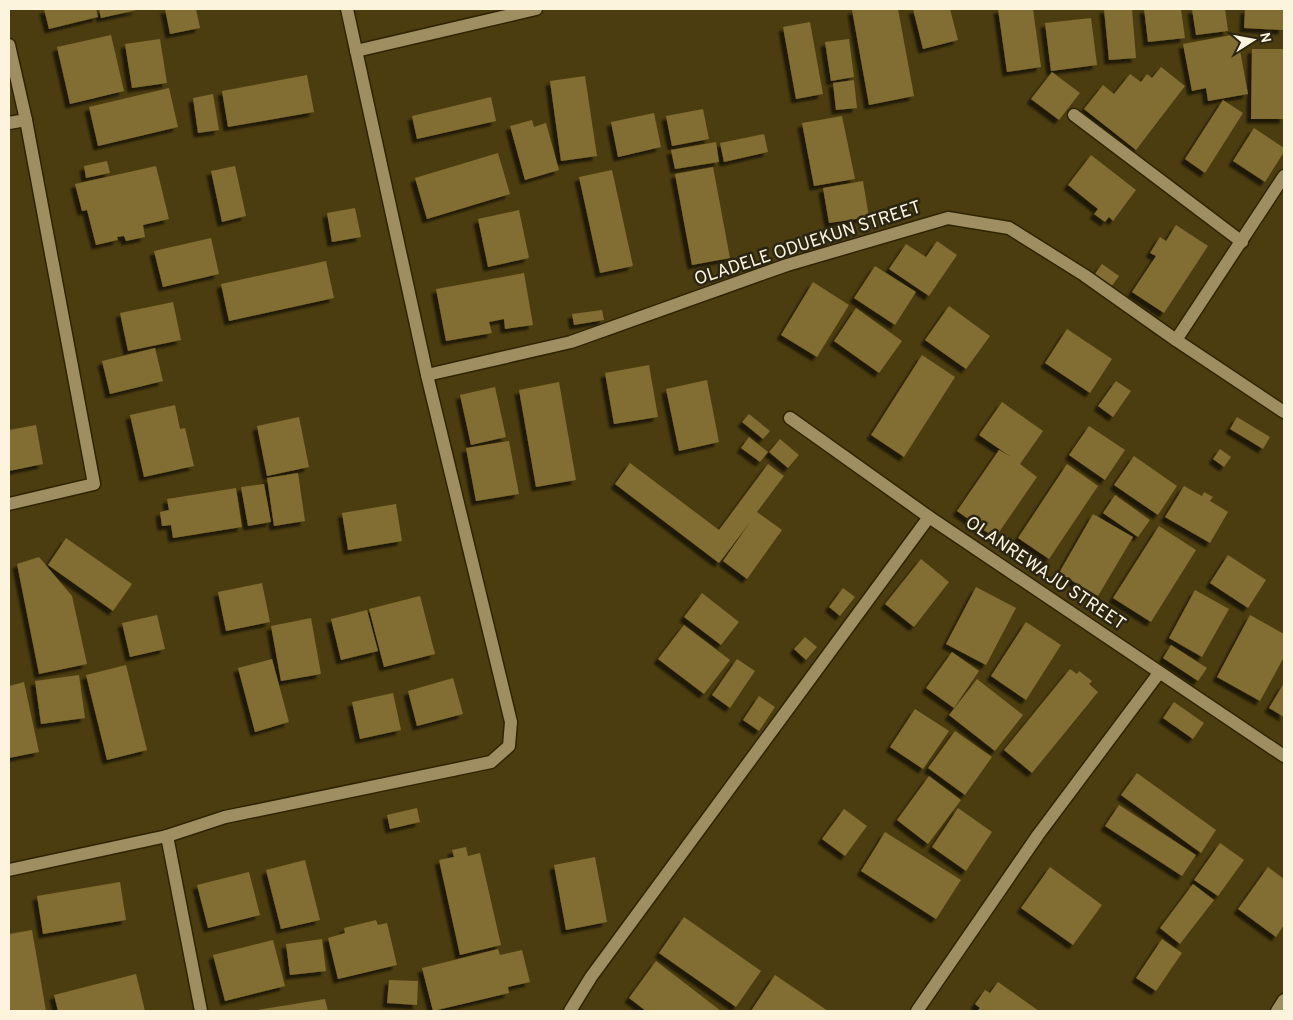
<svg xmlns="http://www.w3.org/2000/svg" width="1293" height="1020" font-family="Overpass,sans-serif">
<defs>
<filter id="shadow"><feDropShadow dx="-4.5" dy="4.5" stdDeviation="1" flood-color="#0009"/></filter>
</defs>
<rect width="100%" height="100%" fill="#4c3d10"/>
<g fill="#826d30" filter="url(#shadow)">
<polygon points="44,9 96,9 98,17 49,29"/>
<polygon points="99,9 137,9 137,10 101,18"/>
<polygon points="165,9 196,9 200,28 170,34"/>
<polygon points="859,9 898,9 914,96 869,105 852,10"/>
<polygon points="913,9 950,9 958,40 923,49"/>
<polygon points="998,9 1033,9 1041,67 1007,72"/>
<polygon points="1104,9 1132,9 1136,58 1109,60"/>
<polygon points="1144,9 1181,9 1185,38 1148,42"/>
<polygon points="1192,9 1225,9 1228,31 1196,35"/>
<polygon points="1245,9 1283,9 1283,30 1244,28"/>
<polygon points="1091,18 1097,65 1051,71 1045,23"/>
<polygon points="810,22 823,94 796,99 783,27"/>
<polygon points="1237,34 1248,94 1208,101 1206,88 1192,91 1183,44"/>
<polygon points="111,35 124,91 70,104 57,47"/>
<polygon points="160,39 167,83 132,88 125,44"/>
<polygon points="849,39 854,77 831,81 825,42"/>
<polygon points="1252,49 1284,49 1284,119 1251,119"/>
<polygon points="1161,67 1185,86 1136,150 1084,109 1103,85 1114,94 1130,74 1141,82 1147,74 1152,78"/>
<polygon points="1052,72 1080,93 1059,120 1031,99"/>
<polygon points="307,75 314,112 228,127 222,91"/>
<polygon points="585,76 597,156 561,161 550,81"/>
<polygon points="854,80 857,108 836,110 833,83"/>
<polygon points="169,88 178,127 98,146 89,107"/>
<polygon points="213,94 219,130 198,133 193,98"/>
<polygon points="491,97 496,121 417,139 412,116"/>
<polygon points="1223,100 1243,113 1205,173 1185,159"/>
<polygon points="703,109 709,139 672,146 666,116"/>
<polygon points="654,113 661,147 618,157 611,122"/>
<polygon points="842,116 855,179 814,186 802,123"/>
<polygon points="532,120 534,127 546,123 559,170 525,180 510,126"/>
<polygon points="1254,128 1284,148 1284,152 1265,182 1233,161"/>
<polygon points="764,134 768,152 724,162 720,143"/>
<polygon points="716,142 719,162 675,169 671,150"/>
<polygon points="498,153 510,194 427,219 415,178"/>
<polygon points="1091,155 1136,190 1113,221 1109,217 1105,222 1094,214 1098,209 1068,185"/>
<polygon points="107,161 110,173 86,178 84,166"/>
<polygon points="156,166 169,219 143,225 145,237 126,241 124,236 117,237 118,240 96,245 87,210 82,211 75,184"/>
<polygon points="235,166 246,216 222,222 211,171"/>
<polygon points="713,167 730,258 692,265 675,174"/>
<polygon points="612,170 633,266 600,273 579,177"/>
<polygon points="863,181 869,217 829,223 823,188"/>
<polygon points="355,208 361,237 332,242 327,213"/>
<polygon points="519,210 529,258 488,267 478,219"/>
<polygon points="1176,225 1208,246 1164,313 1132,292 1156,256 1150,253 1160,237 1166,241"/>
<polygon points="211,238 219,274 163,287 154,251"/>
<polygon points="937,241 957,255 929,296 889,269 906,244 926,257"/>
<polygon points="326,261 334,298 229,321 221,284"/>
<polygon points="1102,264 1119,276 1109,290 1092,278"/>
<polygon points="875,266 916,292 895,325 854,298"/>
<polygon points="524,273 533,325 505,329 504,319 489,322 492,333 446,341 436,289"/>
<polygon points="813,282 849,305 817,357 781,335"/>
<polygon points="173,302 181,340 128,351 120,313"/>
<polygon points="949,306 990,336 966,369 925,340"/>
<polygon points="856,308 902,341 879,373 834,341"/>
<polygon points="602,310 604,320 574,325 572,314"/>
<polygon points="1067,329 1112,359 1090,393 1045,363"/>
<polygon points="155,348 163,381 110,394 102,361"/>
<polygon points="922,355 955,377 904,457 871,435"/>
<polygon points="649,365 658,417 614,424 605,373"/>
<polygon points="707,380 719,442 679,451 666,389"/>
<polygon points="1116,381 1131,391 1113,417 1098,406"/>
<polygon points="559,382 576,480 536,487 519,390"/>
<polygon points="495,387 506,437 471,445 460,395"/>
<polygon points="1002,402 1043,431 1020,464 1037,477 995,538 957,511 999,450 1011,457 979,435"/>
<polygon points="175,405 180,429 185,428 194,466 144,477 130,415"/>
<polygon points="749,414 770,431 763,439 742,422"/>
<polygon points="299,417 309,467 267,476 257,426"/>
<polygon points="1237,417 1270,437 1263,449 1230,429"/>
<polygon points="36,425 43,464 9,471 9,430"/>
<polygon points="1089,426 1125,450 1105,480 1069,455"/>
<polygon points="749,437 768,452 760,462 741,448"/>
<polygon points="780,439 799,455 788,468 769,452"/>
<polygon points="509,441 519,494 476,501 466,448"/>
<polygon points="1220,449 1231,457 1224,467 1213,459"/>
<polygon points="1134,456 1177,486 1158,515 1114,485"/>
<polygon points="630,463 719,530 768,464 784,476 757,512 782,530 747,579 723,561 751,521 719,563 615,484"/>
<polygon points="1067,464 1098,486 1049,559 1018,538"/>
<polygon points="298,473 305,521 274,526 267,478"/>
<polygon points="264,484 271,522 248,526 241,487"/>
<polygon points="1184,486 1202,496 1204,492 1213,497 1210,501 1228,512 1210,543 1165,517"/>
<polygon points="236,488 242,527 173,538 171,525 162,526 160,512 169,510 167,499"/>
<polygon points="1115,495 1150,520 1138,537 1103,513"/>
<polygon points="396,504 402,541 348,550 342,513"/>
<polygon points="1093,514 1133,537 1098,596 1059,573"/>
<polygon points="1159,526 1196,550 1151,622 1113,598"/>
<polygon points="66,538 132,584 113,611 48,565"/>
<polygon points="1228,555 1266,580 1248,608 1210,583"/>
<polygon points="39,557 72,596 87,664 39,674 17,564"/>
<polygon points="921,559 949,582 914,627 885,604"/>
<polygon points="262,583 270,622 226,631 218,592"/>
<polygon points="976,587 1016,608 986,665 946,644"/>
<polygon points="843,588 855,597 840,616 829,607"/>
<polygon points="1195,590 1229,609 1202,657 1169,638"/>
<polygon points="702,593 739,622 721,645 684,617"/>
<polygon points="420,596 435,654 384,667 369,609"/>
<polygon points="367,610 378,651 341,660 331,619"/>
<polygon points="157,615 165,649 130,657 122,623"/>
<polygon points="1250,615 1284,634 1284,657 1260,701 1217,677"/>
<polygon points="311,618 321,674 281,681 271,626"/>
<polygon points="1026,622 1061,645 1026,700 991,676"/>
<polygon points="684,625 730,660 704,694 658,659"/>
<polygon points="805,637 817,647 806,660 794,649"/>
<polygon points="1171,645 1207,668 1198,681 1163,658"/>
<polygon points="952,652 979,671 954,708 926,688"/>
<polygon points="272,659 289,722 255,732 238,668"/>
<polygon points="737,659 755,671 730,708 712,695"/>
<polygon points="126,665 147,750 107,760 86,675"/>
<polygon points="1070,669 1077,674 1079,671 1092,681 1089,684 1098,692 1032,773 1004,750"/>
<polygon points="79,675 85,718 41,724 35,681"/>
<polygon points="453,678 463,714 417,726 408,691"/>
<polygon points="977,679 1023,715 995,751 949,715"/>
<polygon points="24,682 39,752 9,758 9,686"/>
<polygon points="1284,683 1284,717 1269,708"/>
<polygon points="393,693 401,730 360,739 352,702"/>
<polygon points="759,696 775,707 759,731 743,720"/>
<polygon points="1174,702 1204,723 1193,739 1163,718"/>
<polygon points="915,709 949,731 923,769 890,747"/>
<polygon points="955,731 992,757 965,795 928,768"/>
<polygon points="1137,773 1216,830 1201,853 1121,795"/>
<polygon points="929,776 961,800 928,844 897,820"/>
<polygon points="1119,805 1196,855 1182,876 1105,826"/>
<polygon points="417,808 420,822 390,829 387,815"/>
<polygon points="958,808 992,832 966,871 932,847"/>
<polygon points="844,809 867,826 845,856 822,839"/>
<polygon points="885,832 961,880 936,919 861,871"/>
<polygon points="1220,843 1244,860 1218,896 1194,880"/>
<polygon points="466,847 468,856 480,853 501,945 460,955 439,860 454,857 452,850"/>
<polygon points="595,857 607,922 566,930 554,865"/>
<polygon points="305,860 320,920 281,929 266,870"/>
<polygon points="1050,867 1102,905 1073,945 1021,908"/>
<polygon points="1268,867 1284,879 1284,925 1276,937 1238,909"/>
<polygon points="249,872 260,915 208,928 197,885"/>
<polygon points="120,882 126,920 43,934 37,896"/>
<polygon points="1193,884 1214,900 1180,944 1160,928"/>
<polygon points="684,917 761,971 736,1007 659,953"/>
<polygon points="376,920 378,925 387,923 397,965 338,979 328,938 345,933 344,928"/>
<polygon points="32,930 46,1011 9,1011 9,934"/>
<polygon points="322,939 326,971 290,975 286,944"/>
<polygon points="1162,939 1182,953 1156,991 1136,978"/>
<polygon points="273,940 285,986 225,1001 213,955"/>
<polygon points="498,949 500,955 522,950 530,982 508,987 509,993 433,1011 422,968"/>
<polygon points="656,961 721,1011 646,1011 629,998"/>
<polygon points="136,974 145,1011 58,1011 54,995"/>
<polygon points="775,975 828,1011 751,1011"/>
<polygon points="389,980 418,981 417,1005 387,1003"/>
<polygon points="998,982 1039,1011 977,1011 980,1008 975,1004 985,990 990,993"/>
<polygon points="325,999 328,1011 257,1011 257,1010"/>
</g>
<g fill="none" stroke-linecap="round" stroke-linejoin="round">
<g stroke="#2f2402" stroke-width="15">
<g id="street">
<polyline points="9,45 26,120 94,484 9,504"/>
<polyline points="356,51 536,9"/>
<polyline points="1074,115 1242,242"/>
<polyline points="9,123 26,120"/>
<polyline points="1176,340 1284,176"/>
<polyline points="427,375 571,342 787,265 948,218 1009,228 1084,275 1176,340 1284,412"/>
<polyline points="790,418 929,517 1284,756"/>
<polyline points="167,836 201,1011"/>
<polyline points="9,870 167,836 225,817 491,762 509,746 511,722 427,375 347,9"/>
<polyline points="570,1011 591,977 929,517"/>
<polyline points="917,1011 1038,835 1159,673"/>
<polyline points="1277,1011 1284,1000"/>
</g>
</g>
<use href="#street" stroke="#9e8e62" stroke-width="12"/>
</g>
<g text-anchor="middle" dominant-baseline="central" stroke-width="5" stroke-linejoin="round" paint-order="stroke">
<g font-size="18" fill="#fdf4dd" stroke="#2b2513">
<text transform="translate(808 244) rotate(-18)">OLADELE ODUEKUN STREET</text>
<text transform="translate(1045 574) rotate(34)">OLANREWAJU STREET</text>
</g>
</g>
<rect width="1293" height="1020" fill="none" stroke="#fdf4dd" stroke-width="20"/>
<g transform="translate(1253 40) rotate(79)" stroke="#2b2513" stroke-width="4" paint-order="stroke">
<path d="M0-4L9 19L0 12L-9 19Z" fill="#fdf4dd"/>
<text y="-8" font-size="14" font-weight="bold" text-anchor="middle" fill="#fdf4dd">N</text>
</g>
</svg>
